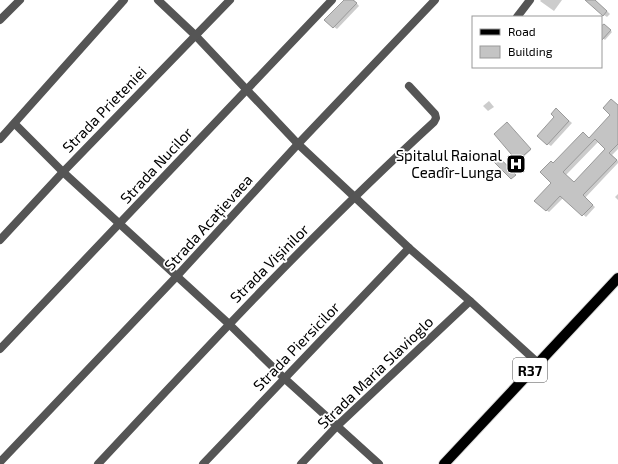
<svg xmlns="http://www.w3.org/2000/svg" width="618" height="464" font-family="'Exo 2',sans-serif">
<rect width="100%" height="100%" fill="#fff"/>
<g fill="#0003" fill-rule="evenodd">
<polygon points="345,0 354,0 359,6 337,29 334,27"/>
<polygon points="541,0 562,0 554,11 540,1"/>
<polygon points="587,0 595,0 610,14 607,17 604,15"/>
<polygon points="606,26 612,32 605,40 601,37 601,28"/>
<polygon points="489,101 494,107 488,111 483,106"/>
<path d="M618 105V149L612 155 618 161V163L585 198 595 207 586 217 564 197 549 212 546 210 553 183 551 162 554 163 589 139 612 115ZM599 141 607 149 574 183 566 175Z"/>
<polygon points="559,112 572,123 551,146 548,144"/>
<polygon points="508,124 531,150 519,161 495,134"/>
<polygon points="618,194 618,200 615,197"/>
</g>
<g fill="#c4c4c4" stroke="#999" fill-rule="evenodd">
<polygon points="344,0 353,0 357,3 333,28 324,20"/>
<polygon points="585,0 595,0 607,11 603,16"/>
<polygon points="604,24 611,30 601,41 601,26"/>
<path d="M611 99 618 105V144L609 153 617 160 583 195 593 205 582 216 560 196 546 211 534 201 551 183 540 172 551 161 553 163 583 132 589 138 610 115 603 108ZM595 139 605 149 574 182 563 172Z"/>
<polygon points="556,108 569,121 547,145 537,136 554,117 551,114"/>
<polygon points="507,122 531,149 517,161 494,134"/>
<polygon points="498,156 516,175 511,179 493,161"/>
</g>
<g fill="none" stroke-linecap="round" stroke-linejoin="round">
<g stroke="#dbdbdb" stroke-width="12">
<polyline id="primary" points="444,464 618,278"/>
</g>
<g stroke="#555" stroke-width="8">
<polyline points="158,0 195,35 298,144 409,248 470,301 537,362"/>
<polyline points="517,17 530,0"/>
<polyline points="0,20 20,0"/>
<polyline points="15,124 63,172 229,324 284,378 379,464"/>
<polyline points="0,139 124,0"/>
<polyline points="0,240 63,172 230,0"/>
<polyline points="0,349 332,0"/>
<polyline points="0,462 177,276 298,144 435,0"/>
<path d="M98 464C207 347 316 230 434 122L436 118 435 114 409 86"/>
<polyline points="203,464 409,248"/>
<polyline points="301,464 337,426 470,301"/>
</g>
<use href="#primary" stroke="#000" stroke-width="10"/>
</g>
<defs>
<g id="hospital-square" transform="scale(1)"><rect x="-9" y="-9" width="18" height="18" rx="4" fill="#000" stroke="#fff"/><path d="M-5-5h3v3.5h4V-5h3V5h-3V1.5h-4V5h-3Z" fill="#fff"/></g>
</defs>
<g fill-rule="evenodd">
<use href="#hospital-square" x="516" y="164"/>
</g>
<g text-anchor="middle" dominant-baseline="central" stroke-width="3.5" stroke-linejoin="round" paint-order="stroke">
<rect fill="#fff" stroke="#4c4c4c" stroke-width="1" x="513" y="358" width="34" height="24" rx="3"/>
<g font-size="14" font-weight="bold" fill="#000">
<text x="530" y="370">R37</text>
</g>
<g font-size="15" fill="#000" stroke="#fff">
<text transform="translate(104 109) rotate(-46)">Strada Prieteniei</text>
<text transform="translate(156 165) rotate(-47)">Strada Nucilor</text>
<text transform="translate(208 222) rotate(-48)">Strada Acațievaea</text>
<text transform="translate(269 263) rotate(-45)">Strada Vișinilor</text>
<text transform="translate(296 346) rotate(-46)">Strada Piersicilor</text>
<text transform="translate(375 372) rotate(-44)">Strada Maria Slavioglo</text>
</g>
<g font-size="15" fill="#000" stroke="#fff" text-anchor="end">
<text x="502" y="155">Spitalul Raional<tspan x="502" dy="17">Ceadîr-Lunga</tspan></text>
</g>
</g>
<rect x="472" y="16" width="130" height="52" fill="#ffffff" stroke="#999999"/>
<rect x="480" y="29" width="20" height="6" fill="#000000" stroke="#999999"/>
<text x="508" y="36" font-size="12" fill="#000000">Road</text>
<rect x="480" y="46" width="20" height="12" fill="#c4c4c4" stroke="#999999"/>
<text x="508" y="56" font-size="12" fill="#000000">Building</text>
</svg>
